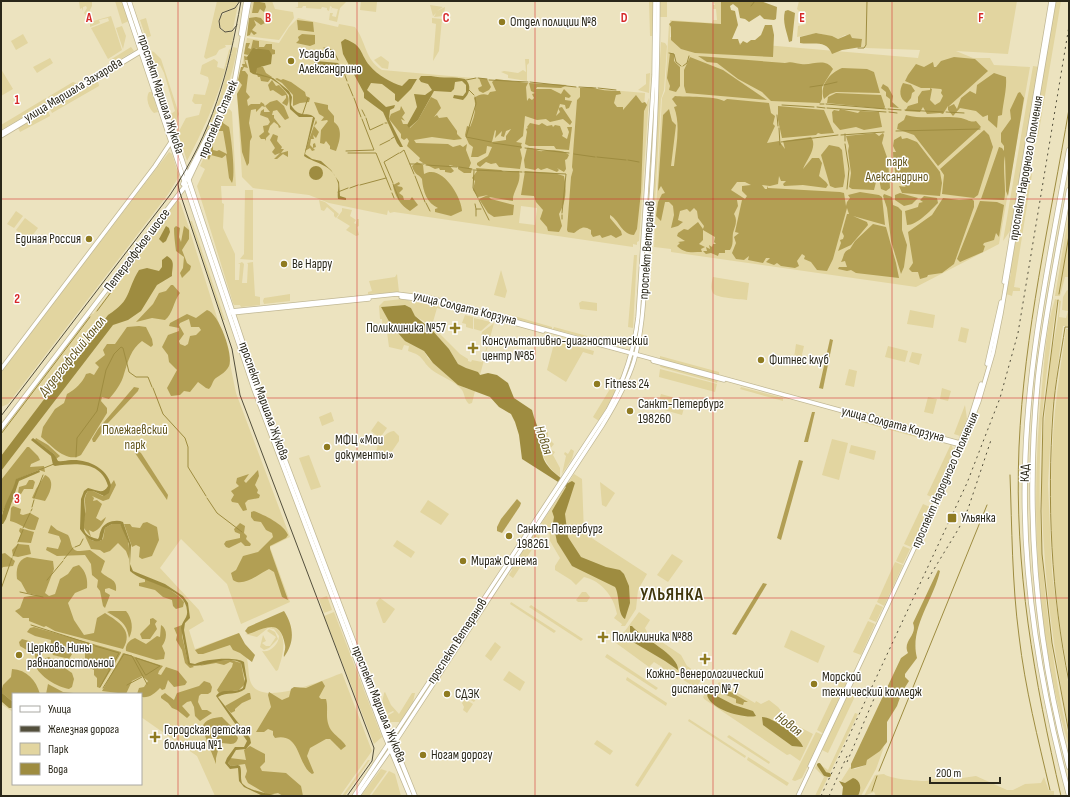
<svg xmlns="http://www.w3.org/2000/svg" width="1070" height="797" font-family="'Sofia Sans Condensed',sans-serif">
<rect width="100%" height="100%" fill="#ece3bf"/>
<g fill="#e2d5a0" fill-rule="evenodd">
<polygon points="79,1 92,1 92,6 90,10 91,14 88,18 84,13 87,8 86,6 83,7 83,11 82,8 80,9"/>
<polygon points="115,1 122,1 129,21 122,24"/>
<path d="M217 1H239L235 7 222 13C214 23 221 38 234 30L232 45H225L226 47 219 50 216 55 206 59 204 57Z"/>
<polygon points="252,1 272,1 275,9 293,12 294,18 279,40 247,36"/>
<polygon points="298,1 346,1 346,2 340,8 337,22 329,20 330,13 333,13 332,16 336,17 338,9 332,8 331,11 332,7 330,6 329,11 327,10 327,8 322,7 321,9 306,8 306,6 303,6 302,8 295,8 298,7"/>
<polygon points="361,1 377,2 376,12 360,10"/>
<polygon points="649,1 653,1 654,36 650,36"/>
<rect x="660" y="1" width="7" height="16"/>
<polygon points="713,1 721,1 721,24 670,22 670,20 712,23 713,20 717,20 716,9 713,9 713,5 715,5"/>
<polygon points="799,1 1017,1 1008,54 956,51 973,58 990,58 994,65 1030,67 999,244 916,287 671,252 671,249 654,247 662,98 665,91 669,24 671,27 670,37 918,58 920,50 866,48 861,47 862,39 852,38 845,35 838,39 818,33 797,37 798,26 806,24 805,11 799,11 797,9"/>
<polygon points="1055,1 1061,1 1038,137 1033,137 1031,144"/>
<path d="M238 5 233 29 229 31H224L219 25C219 10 231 13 238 5Z"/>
<polygon points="430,5 443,7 437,11 445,7 444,16 434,17 436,13 433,16"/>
<polygon points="111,16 122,50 108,59 91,28 109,21 108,18 99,20 100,23 90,27 90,22"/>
<polygon points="146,18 151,36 146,38 140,20"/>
<path d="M298 18 338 27 339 24 355 27C366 41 365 60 382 70L645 93 644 109 649 98 639 241 637 242V245L633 244V247L394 212 390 213 388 210 387 215 329 203 309 195 253 188 242 177 237 94 247 38 279 43 289 27ZM521 206 537 208 535 225 519 223Z"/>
<polygon points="432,18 442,19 439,51 433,61 436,24 432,23"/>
<polygon points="122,26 126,36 123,49 116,28"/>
<polygon points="23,34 28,43 16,50 11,41"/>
<polygon points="661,42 665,43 667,46 664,90 661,99 653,237 651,237 650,230"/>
<polygon points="131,47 134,51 112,64 110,60"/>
<path d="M233 47 237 48C231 90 210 125 192 162L220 97Z"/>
<path d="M231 48C221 91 207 123 187 161L178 133 186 118 199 115 202 104H195L192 101 194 94 205 95 209 81 208 77 200 74 202 65 214 59 218 62 217 67 224 69 229 50Z"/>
<polygon points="149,50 154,52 161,59 179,114 174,127 170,115 175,111 164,73 160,65 155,68 156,71 154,70"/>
<polygon points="381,56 389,62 388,69 382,68 374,60"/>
<polygon points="50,58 53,63 37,73 33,67"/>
<polygon points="525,59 529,59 529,63 527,65 527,81 508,78 508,75 501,72 504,71 518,73 523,70 526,72"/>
<polygon points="1033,66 1039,67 1012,228 1003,241"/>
<polygon points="1,69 13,89 1,96"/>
<polygon points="650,73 649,93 638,90 646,84 646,74"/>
<polygon points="98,81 99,86 52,113 50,109"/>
<polygon points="73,82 79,84 50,100 48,97"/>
<path d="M149 92H152L158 112 154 113C149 109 145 98 149 92Z"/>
<polygon points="46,98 48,103 1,130 1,125"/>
<polygon points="227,106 232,112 236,186 221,186 222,203 224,204 223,228 235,254 235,280 239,280 240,264 238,264 242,262 244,264 242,283 247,283 248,264 247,263 253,262 255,296 260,297 260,305 241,307 240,305 234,305 233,303 197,186 205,169 200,166"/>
<polygon points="48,110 50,116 20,132 18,128"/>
<polygon points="169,152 172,154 179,176 169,193 8,404 1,407 1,372"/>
<polygon points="1029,161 1028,174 1032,174 1014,287 1020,288 1020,291 1013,291 1012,296 1006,294 1011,273 1010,273"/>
<polygon points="245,190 253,190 253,260 240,259 244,254"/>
<path d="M177 200 180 202 187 222 227 349 236 393 290 537 270 547 290 602 241 624 227 584 181 539 160 568 199 610 204 621 189 630 195 649 239 633C241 641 245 650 247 659 249 667 248 676 251 683 262 708 325 679 342 673L372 751 340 796H215L197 756 141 717V694H13V712L1 704V432L91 313 93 314 108 295 109 289Z"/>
<polygon points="319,200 325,202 339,214 336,218 334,216 334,213 327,207 324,211 321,210"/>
<polygon points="342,208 352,210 350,216 356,220 354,223 356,224 357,219 359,219 359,226 357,227 359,235 356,236 346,230 350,226 337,218 342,211"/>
<polygon points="16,211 23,216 14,228 7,224"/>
<polygon points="1069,212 1069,277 1065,277 1060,296 1055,296"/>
<polygon points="25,218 38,228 29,240 16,230"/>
<polygon points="190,221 192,221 225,320 223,320"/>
<polygon points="634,255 637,255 633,328 628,327"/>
<polygon points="501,270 507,291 505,298 494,295"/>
<polygon points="397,274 399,292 368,294 368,292 372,291 369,281 395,277"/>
<path d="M713 277 749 283 747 300C740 299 716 298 713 293 710 288 712 281 713 277Z"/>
<path d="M1067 290 1069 291V326H1063L1052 410 1048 484 1052 573 1063 655 1069 687V730C1050 634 1038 537 1043 439 1045 409 1048 380 1052 351 1055 335 1059 317 1059 301H1057C1051 340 1045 379 1042 418 1037 488 1040 557 1049 627 1054 663 1059 701 1069 737V747C1035 631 1030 505 1042 386 1045 357 1046 326 1055 299L1061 301 1059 317 1066 318 1068 311 1062 310 1063 297Z"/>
<polygon points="290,294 290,301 264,304 263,301 264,298"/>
<path d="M402 299 408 300 416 310 409 301 442 307 441 309 437 308 433 322 435 328 441 331 440 334 460 354 468 359V361L471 362 472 360 482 362 488 342 481 339 482 332 494 323 480 375 458 364 449 349 425 322 415 316 411 308 405 305 381 307 397 332 411 343 424 351 428 358 448 376 465 388 475 391 472 403 469 404C464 399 465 395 462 390 455 381 441 377 432 370 421 361 425 356 408 351L409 346 404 345 402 350 389 347 387 332 383 330 382 319H380L379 306 384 301Z"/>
<polygon points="582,301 597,303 597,311 580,309 579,303"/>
<polygon points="910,310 935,315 933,328 907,324"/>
<polygon points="507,314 552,327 552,329 506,317"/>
<polygon points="465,315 473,317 473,329 466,327 466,324 462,323"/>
<polygon points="474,318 491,322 481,331 474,329"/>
<polygon points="554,327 602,340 601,342 553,329"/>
<polygon points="961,327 969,329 966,343 958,341"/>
<path d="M1066 329H1069V677C1051 590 1047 498 1055 411 1058 383 1062 356 1066 329Z"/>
<polygon points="555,340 594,351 593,355 583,352 566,382 547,370"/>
<polygon points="796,344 804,346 801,359 794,358"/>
<polygon points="888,346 908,351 905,362 885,357"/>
<polygon points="912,352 922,354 919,365 909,362"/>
<polygon points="660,356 719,372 719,375 660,359"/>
<polygon points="661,365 718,380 717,383 660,367"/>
<polygon points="660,369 717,384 715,392 659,377"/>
<polygon points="849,369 857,371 854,387 845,385"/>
<polygon points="622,376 613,396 599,421 593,417 613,384"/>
<polygon points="741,387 783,398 783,401 740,389"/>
<polygon points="942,388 951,391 948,401 940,399"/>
<polygon points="661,394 686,401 682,415 657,408"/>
<polygon points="928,397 937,399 933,414 924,412"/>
<polygon points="965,405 967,419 960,436 954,434"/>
<polygon points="331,412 334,421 322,426 319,417"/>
<polygon points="865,412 908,424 907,426 864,415"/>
<polygon points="862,420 916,434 916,437 861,422"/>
<polygon points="378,421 387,428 380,438 371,431"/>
<path d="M548 430V438L554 444 550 449 555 452 553 455 560 468V477C546 467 539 451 540 435Z"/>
<path d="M394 431 399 436V441L388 457 380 459 376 455C375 446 385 431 394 431Z"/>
<polygon points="832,439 848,443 839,480 822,475"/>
<polygon points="951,444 954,451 934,498 927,495"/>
<polygon points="851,445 876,451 874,460 849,453"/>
<polygon points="571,449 574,451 572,459 562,474 566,456 564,454 565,452 568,454"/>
<polygon points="309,455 321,487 311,490 299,458"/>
<path d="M574 474 582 479 584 533 647 574 638 590 636 609 625 626H621L622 624 614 618 617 614C614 597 602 581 584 577L576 585 571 580 555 570V566L560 558 550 541 549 528 541 524Z"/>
<polygon points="600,482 615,493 606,507 602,505"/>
<polygon points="428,500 449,514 441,525 420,512"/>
<polygon points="923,504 930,507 911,547 904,544"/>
<polygon points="538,526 541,527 539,539 513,578 509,575 512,570 511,568"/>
<polygon points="397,540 415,552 411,558 393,546"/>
<polygon points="903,546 910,549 903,564 896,561"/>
<polygon points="672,554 683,561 668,582 657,575"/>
<polygon points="895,562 903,565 884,606 877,602"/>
<polygon points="582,592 586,592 590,597 587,602 578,602 576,600"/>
<polygon points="327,596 332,610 324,613 319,599"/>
<polygon points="380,598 395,609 385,623 383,623 376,603"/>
<polygon points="511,602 556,631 554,633 510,604"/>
<polygon points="876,604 883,607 876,622 869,619"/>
<polygon points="531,605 583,639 581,641 529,607"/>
<polygon points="334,612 382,737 374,744 324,616"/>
<polygon points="639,612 650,620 645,628 647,632 681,655 687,666 703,677 696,688 674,674 663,676 665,671 661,668 662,667 654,662 649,667 616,643"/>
<polygon points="868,621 875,624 861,655 853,652"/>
<path d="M267 626C291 627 283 656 278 670L276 671 262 651C270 653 279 644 279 636L274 629 268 628 257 637 245 634Z"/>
<polygon points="269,629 275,632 278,639 269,648 264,650 260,647 263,635 266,641 262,643 266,646 270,646 276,637 267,631"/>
<polygon points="791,630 825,646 818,663 784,647"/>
<polygon points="495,642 501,647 491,661 485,656"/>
<polygon points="607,654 658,688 656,690 605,657"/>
<polygon points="509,671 525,682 520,691 503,680"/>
<polygon points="844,672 851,675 844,691 838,686"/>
<polygon points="627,677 667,703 666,706 626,680"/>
<polygon points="719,682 755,703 756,701 761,704 769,700 778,707 790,722 813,734 800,761 790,754 787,755 704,699 703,697 708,689 713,691"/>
<polygon points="851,687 858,690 828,753 822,750"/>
<polygon points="836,690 843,693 824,734 817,730"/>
<polygon points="385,692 391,705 399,714 412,693 415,693 413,702 400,722 389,722 387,716 394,712 393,711 387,714 382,703 384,693"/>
<polygon points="474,692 479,695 474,702 469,699 468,701 473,704 467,713 463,710 464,707 462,703 466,697 470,699"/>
<polygon points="855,713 858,714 819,796 815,796 824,777 815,768 818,763 828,770"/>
<polygon points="689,719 746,756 745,758 688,721"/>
<polygon points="669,732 672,734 638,787 635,785"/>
<polygon points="816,732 823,735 802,778 795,781 792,780"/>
<polygon points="729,735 770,762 769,764 727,737"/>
<polygon points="597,740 613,751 610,755 594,744"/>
<path d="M884 747 876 769 861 796H858C862 790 860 784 856 779L845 783 841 781 850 767 855 769 866 765 867 760Z"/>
<polygon points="748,757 789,783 787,786 747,760"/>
<polygon points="368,760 370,760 345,796 342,796"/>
<polygon points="381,769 387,771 369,796 361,796"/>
<polygon points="389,771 395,774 401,796 371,796"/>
<path d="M884 774C890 779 917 781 926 781 933 780 941 777 948 776L955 779 976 776 1007 790H1013L1025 784 1041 783 1044 777 1049 791H1054V796H876L874 792 864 796 875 775Z"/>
</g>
<g fill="#b29f54" fill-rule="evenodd">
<polygon points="254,1 265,3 266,7 264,12 260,9 258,13 252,13"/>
<polygon points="721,1 761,1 777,7 776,19 774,20 764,19 760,15 749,22 745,19 740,18 738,8 733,4 730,6 731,10 735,11 738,25 732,39 738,39 740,45 743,41 747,43 751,40 755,40 761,35 765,25 772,25 774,35 773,57 695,53 681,49 671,40 671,27 669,24 672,21 721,24"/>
<path d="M788 10 795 13 792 41 789 42C787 32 782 22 785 11Z"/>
<polygon points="256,17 261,18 265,23 261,25 254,20 256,25 252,30 257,33 254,35 251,32 250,35 247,36 249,18"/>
<polygon points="297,20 313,22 314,32 298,30"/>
<path d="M816 33 832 36 838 39 850 34 852 38 862 39 861 47 842 50 832 54C827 39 812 45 800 43V37Z"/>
<polygon points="302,34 315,35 315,44 310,46 296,43 299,40 298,37"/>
<polygon points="253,40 259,41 259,47 264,47 266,44 272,44 272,49 275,50 275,54 270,55 256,48 248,55 244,54 246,43 250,43 248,48 251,49"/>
<polygon points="670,53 674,54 674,61 680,67 680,86 676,92 669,90 670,86 667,78"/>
<polygon points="244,56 248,57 248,60 245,60 248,68 244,67 242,71 245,71 248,75 246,92 250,97 247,100 248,106 251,104 260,104 261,102 264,104 265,107 262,106 256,112 256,109 251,110 249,123 252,137 250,141 249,163 247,166 242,152 237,94 242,85 238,80 241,67 243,67 242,64 245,64"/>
<path d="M698 56 785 63C792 61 794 63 801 64 812 66 825 57 833 69L822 87V99L820 103 771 101 762 92 738 79 717 63 707 62Z"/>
<polygon points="690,57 723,70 767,100 686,93 684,86 684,70"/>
<path d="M954 57 975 59 988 71 948 107 954 104 957 109 961 98 970 91 976 94 977 85 994 73 1006 77C1007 90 1003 102 1002 115L998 116 997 128 988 120V115L983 117 976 111 960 108 953 116 948 110V106L943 114 940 113 927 114 923 107 920 112 905 111 908 106 918 103V97L922 91 930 90V88H921L905 81 908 75 916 64 924 67 933 62 934 67H936L941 61ZM930 88 941 89 942 90 941 93 943 96 940 102 935 105 930 100 932 89Z"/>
<polygon points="254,67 263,67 266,73 272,77 268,82 261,81 260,77 258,77"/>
<path d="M842 68 867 69 874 72 880 93 836 92 830 94 824 99C819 85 830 73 842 68Z"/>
<polygon points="277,78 281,80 283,79 291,82 305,92 306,96 310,98 309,102 300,103 293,106 293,95 282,83 275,79"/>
<polygon points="479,78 487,79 491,87 489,90 483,93 479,91 478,88 482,86"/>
<path d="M496 79 528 83 526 87 527 101 529 98 532 100 534 98 532 94 535 93 531 91 529 83 567 85 561 88 537 87 536 89H551L561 94 564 89 571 96 569 98 565 97V100L572 101 569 108 566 109 565 105 560 104 556 116 560 112 558 108 562 107 572 122 570 125 563 119 550 122 546 119 537 120 525 116 523 136 516 142 522 143 521 145 522 148 520 149 522 158 520 169 499 167 496 163 491 164 486 162 480 167 477 165V163L488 156 492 147 487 146 486 153 478 157H471L473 147 469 144 465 135 467 126 470 127C474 118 477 109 474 98 478 95 483 93 488 95L490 92 496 91 492 82ZM511 129 506 136V140L492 142 495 130 496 131 495 138 502 131 501 136 504 137 506 131Z"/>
<path d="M272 80 276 86 279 85C285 91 292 97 287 106L282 103 286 98V95L282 96 273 90 270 91 268 85Z"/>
<path d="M903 83 911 85 915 91 912 93 911 98 907 103C899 99 899 90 903 83Z"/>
<polygon points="883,84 888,87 893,96 892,102 899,108 890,107 890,99 886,96 886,92 881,88"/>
<path d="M591 87C599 90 609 91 620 91L621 94 616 95 614 103 617 107H623V110L636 95 642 103 645 102 647 105 644 111 641 192 637 229 634 235C622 235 619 220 610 215V218L621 231 622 235 616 238 611 235 602 238 600 235 593 237 591 234V230C583 225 581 228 574 233L568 232 567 230 571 177 573 170 572 167 577 100 580 97V88Z"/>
<path d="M1020 92 1024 98 1008 196 1006 191 1005 156C1002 168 1007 193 1004 200L981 199 999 147 1002 148 1004 151V146L1001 142V133L1011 119 1010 110 1018 93Z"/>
<polygon points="836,93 881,95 885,107 884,109 827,103 828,97"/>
<path d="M675 96C685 97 716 96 724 101L727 99 769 103 771 113 775 116 773 124 775 126 767 143 779 141 785 149 783 141 811 137C818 147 807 159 803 169L812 158H819L822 163 819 176 826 182 828 185 826 188 803 185 784 186 783 184 786 181H781L779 176 778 184 770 186 762 185 765 189H767V186L768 188 840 192 844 193 846 206 847 202 850 198 848 195 860 192 879 195 882 197 885 225 853 216 867 222 868 225 851 245 838 251 841 243 840 240 843 239 844 236 842 232 847 214H849L847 208 833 259 827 271 817 270 811 262 804 259 805 256 802 254 797 261 799 266 795 268 781 266 777 263 774 265 766 262 770 258H766L763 263 748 260 749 256 744 260 736 259 732 253 736 243 734 237 739 233 735 232 742 200H737L738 206 734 214C738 221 735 226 733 233 732 239 734 244 730 250H725V253H719L718 256 711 253 706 254 703 251H707L706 247 710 249 709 245 712 247 713 244H716L714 242 715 237 703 230V240L699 244 705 247 701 249 702 252C692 252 685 254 677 246L680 243 678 242 685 241 677 236 678 233 684 229 688 230 698 222 703 229 704 226 698 218 697 211 694 208 690 212 687 209 680 211 678 220 683 222 678 226 671 228 674 215 673 206 669 202H665L661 221 656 216 658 202 662 194 665 193 661 186 658 191V190L663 115 669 109 672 121 676 125 671 166H674C676 146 681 125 674 107L677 106 672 99ZM737 182H745L751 185 742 186V191L747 196 745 199 731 190Z"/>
<polygon points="431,97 437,100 441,108 434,117 437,115 439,118 447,117 457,131 457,134 462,139 454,140 432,137 414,140 416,143 448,144 453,147 460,145 463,147 467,144 466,150 471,163 469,168 472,169 471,173 464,173 458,169 458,167 449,165 454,171 451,173 445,172 445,170 440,170 439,168 435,169 423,163 419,160 420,158 407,146 409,141 407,138 404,140 401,138 401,134 389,119 391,114 400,110 401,106 405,113 402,117 405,121 401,119 403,124 407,124 410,128 418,120"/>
<polygon points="277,100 284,106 289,118 285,120 277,110 273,111 272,115 274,115 274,118 281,127 279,128 278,125 274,122 270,126 268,132 270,134 266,138 266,141 265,139 261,139 259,136 264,132 263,126 268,125 270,122 268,118 260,115 261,111 264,109 264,112 270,112 265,106 270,102"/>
<path d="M314 102 328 105V109L334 116V122C344 129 339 143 336 151L330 149V146L326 141 324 144 320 143 321 130 328 121 327 120 321 121 324 117 319 114Z"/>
<polygon points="778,106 824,110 834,133 821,134 818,133 816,135 782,138 778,120"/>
<polygon points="840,109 858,113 860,111 879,112 882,127 864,130 856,127 840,130 833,122 832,112 834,110 839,111"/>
<path d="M224 113 223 123 229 127C231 135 236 176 232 183L229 178 226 155 222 158 211 155 209 160 206 156 207 153 210 155 208 151V145L213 144V150L217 151 219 150 227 154 223 131H216Z"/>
<path d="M906 115C924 120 942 115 961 118 967 119 970 123 976 121L981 127 938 166 914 135 897 129 898 124 904 120Z"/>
<polygon points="316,120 317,123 314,126 319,132 316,138 313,135 314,139 311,139 310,145 313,148 313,144 315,143 316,147 313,148 315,150 312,151 310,148 305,151"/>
<polygon points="530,123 539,125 542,123 547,126 552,125 553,127 555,125 560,126 563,134 562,136 567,139 569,132 567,127 572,127 569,150 556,149 554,146 529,146 525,144 527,132 526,129 528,128 527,127"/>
<polygon points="984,130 989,135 993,147 978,195 974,198 942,194 944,175 940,169"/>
<polygon points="875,133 879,136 883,133 884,135 882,143 888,160 890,188 886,191 881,189 878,174 874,190 852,189 849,187 851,173 848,151 849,146 846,136"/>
<polygon points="273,134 278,136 277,141 282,147 281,149 284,149 281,153 288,151 288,157 283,154 277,159 274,159 280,153 275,155 272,152 275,148 270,140"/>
<path d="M901 136 902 139 907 138 917 142 940 172 942 183 940 196 902 193 899 186 906 187 897 181C895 171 893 161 893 152H896L893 146 894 140Z"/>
<polygon points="829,145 839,147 842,150 845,176 843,187 835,188 830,186 821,155"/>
<path d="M527 148C533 147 537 152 543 151 548 150 563 149 569 155L567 159 565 160 566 169 564 172 557 168 559 170 557 172 547 168 541 170 538 168 535 170 525 168 524 160Z"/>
<path d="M417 162 423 165 424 174C442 163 462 198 462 211L451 216 435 212V209L438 208C427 203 423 192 422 179 419 174 415 176 412 166Z"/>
<path d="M476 168 501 170 504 172 519 171C522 183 512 192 513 201L489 197 491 199 514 205 513 215 494 217 488 213 479 199 488 195 478 197 473 190 475 181 472 178 477 171Z"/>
<path d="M525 171 554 173 564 176C567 190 566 202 559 214L562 226 559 232 548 231 547 227 540 219 543 210 536 202 534 196 521 195Z"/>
<path d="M399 182 400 184 397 186 402 187 403 189 399 193 403 196 404 200H410L412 197 418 205 410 211C401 206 394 195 393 185Z"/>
<polygon points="900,193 918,198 912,204 904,206 895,200 895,195"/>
<polygon points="884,194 892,197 893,205 898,207 902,211 902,230 907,245 904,267 901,274 891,241 887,208 883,196"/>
<path d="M924 196 937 198 938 203C930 211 917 225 907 225L905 211 918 207 919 203 923 202 920 200Z"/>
<polygon points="943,198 959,200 972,199 974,201 974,207 954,264 942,273 928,275 927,277 920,279 918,272 912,272 909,269 913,263 908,232 932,215"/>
<polygon points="980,201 997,202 1004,205 999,237 996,233 994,240 984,243 983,245 985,246 983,252 960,262 957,259"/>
<path d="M873 224 886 227 896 263 899 278 856 273 851 270 847 271 838 269 839 267H847L845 261 841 262C844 257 843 251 850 249L855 241Z"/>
<path d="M176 226 180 228 179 237 181 242 184 226 189 230V239L182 250 187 263 191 266 190 270 182 278 180 273 183 268 184 257 176 251C175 243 174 236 174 228Z"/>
<path d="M171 285H173L180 293C173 302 173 314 165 320L152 318 136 322 153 304 159 293 166 291Z"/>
<path d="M207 310C219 313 234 356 229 366 225 374 217 376 214 380 212 383 212 386 209 389L206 388 198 382 190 392 184 391 180 395 171 396 167 388 177 370 169 362 168 355 162 347 168 335 179 331V328L169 326 170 323 187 314 196 318ZM189 319 191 327H199L201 330 196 335 190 336 188 344 185 346 180 344 179 341 184 334 179 325 180 323Z"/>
<path d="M139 326 146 327 152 339 153 345 151 347 142 341C131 349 128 361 124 374 122 383 115 392 109 399L102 397 101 401 107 408V413L81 455C67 464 51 445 41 437L43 427 55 409 64 403 67 394C75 390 83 382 86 374L90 373 94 375 99 367 95 363 105 355 103 350 107 344H115L127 327Z"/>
<polygon points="830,339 833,340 823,389 819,388"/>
<polygon points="134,387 139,388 138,391 108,423 95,442 93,442 92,439 98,429"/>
<polygon points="812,412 815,412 808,442 804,442"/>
<polygon points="36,438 48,445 60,456 56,459 54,454 35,440"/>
<path d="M27 447H29L38 456 40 460 31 464 30 467 44 466 45 472 39 470 17 479C13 492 6 503 1 516V480Z"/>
<polygon points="138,451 141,453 168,495 167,500 135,453"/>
<polygon points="799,460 803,461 781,540 777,538"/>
<polygon points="258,470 259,476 255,485 258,490 257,493 260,495 259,498 248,500 245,503 247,510 243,511 238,503 232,502 231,500 234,495 231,491 239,486 236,483 237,478 249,474 244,481 246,483"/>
<path d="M45 475C56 480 50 493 45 501L32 498 36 489Z"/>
<polygon points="29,480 33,480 35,482 33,489 24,489 21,494 18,493 19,487 26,485"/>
<path d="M114 480 116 485 109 499 103 501 92 496 94 498 93 501 97 500 102 504 96 518 101 521 106 517C104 523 99 530 93 532L89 530 91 537 83 527C82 522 85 519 85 514 87 505 82 499 88 491H93L103 496Z"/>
<polygon points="517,499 521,503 520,506 502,533 497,531 497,527 501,519"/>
<path d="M13 506 21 509 20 514 23 515 30 513 39 518 35 530C25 530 20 523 10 521L11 508Z"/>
<path d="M254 511C264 515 284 524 288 535L286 538 270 546V549L288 600 282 597 274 572 269 569C260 573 243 588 233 580L231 573 236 570 243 556 258 552 273 537 272 533 266 530 261 522 254 521 251 517V512Z"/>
<polygon points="147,522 157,527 159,540 152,556 142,559 139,557 140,547 136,545 132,547 124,524 130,524 132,527 140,528 143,523"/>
<polygon points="240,523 245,526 244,533 247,536 246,539 251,544 250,546 245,546 241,542 229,548 226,547 224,544 226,541 240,538 240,534 235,532 234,529"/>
<path d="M112 524H120C128 535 130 546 129 559L126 551 118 543 110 551 104 553 100 550 91 549 85 536 93 541H100L103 539 105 528Z"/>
<path d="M51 525 57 530 68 535C72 541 70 552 80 551 84 551 86 550 90 550L105 561 101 572C107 579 118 578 116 591L109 588 105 589V592L110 595 105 608 103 606 100 591 97 587 98 580 92 575 91 564 85 555 57 556 46 550 47 547 58 549 61 541 59 536 48 533Z"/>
<polygon points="20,528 34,532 31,543 18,542 21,534 19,531"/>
<polygon points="18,544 29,545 31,554 18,557 13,556 12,550"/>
<polygon points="5,553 15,561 13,566 3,567 1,569 1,554"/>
<path d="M27 557 53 561 54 569 45 593 49 596 55 594 60 579 68 574 73 567 79 565C86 571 88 580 87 588L75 593 68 603 74 620 84 635 94 633 97 618 105 613C119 622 134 631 123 649L55 631 46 626 44 627 29 621V618H23L15 611 20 608 24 597 36 595 27 593 21 582 17 579C16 570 17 560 27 557Z"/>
<path d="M938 570 940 571C934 599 909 628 917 658L905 674V677L909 681 902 692 897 706 887 722V742L880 751 867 760 866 765 851 769V764L901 658 908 653C902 641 918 635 913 623Z"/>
<path d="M145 579C159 584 175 590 184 602L183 607 176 609 173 606 172 600 163 597 155 590 139 586V583L145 582Z"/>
<polygon points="763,583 767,584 736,635 732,634"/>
<path d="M110 611H126C132 618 134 629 129 638 127 623 119 619 107 612Z"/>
<path d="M284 611C294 627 295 642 284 657 283 654 286 650 285 645 280 617 265 629 248 634L245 631 248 627Z"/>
<polygon points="153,618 157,621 155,624 157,629 150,639 142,639 140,634 150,624 150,619"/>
<path d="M161 625C168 629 167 640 162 646L165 653 164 659 156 660 126 651C125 645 129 640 135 638L146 644 157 636 160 637Z"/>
<polygon points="182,625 182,636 188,662 194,667 190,668 185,663 182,650 176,640 177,635 174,628"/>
<polygon points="34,627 121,652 121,653 100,688 97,687 97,678 94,675 94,670 88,667 88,663 85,660 85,653 81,649 74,651 69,659 53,655 50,649 51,640 35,636 27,632 30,628"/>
<polygon points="239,633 245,644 255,655 252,662 240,653 233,650 230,645 203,654 198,654 195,650"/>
<path d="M22 639 29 641 41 650 40 660 49 657 72 673 74 679 72 687 69 689C57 687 39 676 35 665 34 662 36 659 35 655L20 646 19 642Z"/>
<path d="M123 653 163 666 159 671 158 674 161 675 166 667 178 671 187 682 185 685 174 687 168 680 165 689 162 690 160 688C154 694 150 698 141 697V694H137L139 688 144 687 148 681 142 676 132 681 126 694 102 691Z"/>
<path d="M231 660 241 663 245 684 239 690 219 693 217 690C221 684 228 672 232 667L233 663 230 662 224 665 216 663 199 666 209 662Z"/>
<path d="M12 669C27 670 36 680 40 694H13V702L1 692 3 685 11 677Z"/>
<polygon points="204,681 210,683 212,687 211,692 208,694 201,694 199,696 198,702 202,710 207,710 212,713 200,721 195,716 194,707 191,701 187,702 182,706 190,715 187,718 177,710 172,708 168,703 161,698 161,696 165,693 174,700 177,693 199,686"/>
<path d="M322 681 325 686 319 697 321 699H326C329 710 324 718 331 730 335 736 342 739 346 746L341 750 330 739H326L310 748 307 756 314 773 312 774C297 765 301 732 275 738L273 735V731L268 729 264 732H256L271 707 268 695 269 692 282 700 289 697 291 689 294 687 306 688Z"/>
<polygon points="48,684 63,692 84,694 46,694"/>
<polygon points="719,685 748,702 744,702 743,705 736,703 736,699 716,691"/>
<polygon points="248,693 250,693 251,699 242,703 235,709 235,711 231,713 225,706"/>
<path d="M222 717 232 727 238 738C235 748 227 742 220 743L216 758V764L202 728C205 718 214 718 222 717Z"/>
<polygon points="250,746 265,754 265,762 260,767 262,771 286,773 301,786 303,796 283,796 278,793 268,795 248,783 245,777 247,771 245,764 231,766 228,763 230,758 246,760 244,750"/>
</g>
<g fill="#9e8c40">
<path d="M345 39C364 46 359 53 370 66 377 75 392 83 402 86L409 79H417L411 89 398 102 395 100V94L382 84 371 83 367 90 386 107 395 105 394 108 390 110 389 119 403 147H400L397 143 383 112 364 98V93L343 54 341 42Z"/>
<path d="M253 48 269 50 272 55 271 64 257 68 256 73 273 78 289 91 292 97 291 105C300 120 308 110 315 118L305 154 312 159 321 161 331 170 339 182 340 196 346 198V200L338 199C337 193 339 188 338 183 333 164 316 164 304 156L313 117H299L290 109 289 95 279 84 270 78 253 74 250 72 247 57Z"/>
<polygon points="316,61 338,63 341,67 315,65 314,63"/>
<path d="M431 76C443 79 454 76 465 79 472 85 470 94 463 100L453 98 454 95 463 96 466 92V85L462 81 455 82 454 89 451 92 434 91 418 120 409 128 407 125 417 107 414 94 425 95 432 90 428 84 421 82 419 79 421 76Z"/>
<circle cx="316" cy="173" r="7"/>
<polygon points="166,226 169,228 170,232 166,241 163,243 159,239"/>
<path d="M167 256C176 261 172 267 172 276L157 285 141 311 128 320 113 325 1 471V456L108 315C132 300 126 291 139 270L147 268 159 271 162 267V260Z"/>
<path d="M405 305 411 308 415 316 432 330 449 349 458 364 466 368 478 372 480 375 488 373 497 375 508 383 514 398 532 410C534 419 538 427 540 434 541 440 541 446 542 452 543 466 558 476 568 483L572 481 575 483 565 514 568 537 581 557 606 567 620 570 624 574 629 586 630 603 625 619C617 614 620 595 615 587L572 566 557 542 553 523 554 517 552 511 566 487 522 459 519 435 515 422 511 414 499 407 490 397 458 385 433 363 424 351 405 341 391 325 381 307Z"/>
<path d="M33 438 54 454 58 461C63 462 66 460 71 460 88 459 107 468 111 485L109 493 104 496 93 491H88C82 498 85 504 85 512 86 524 77 535 98 539 100 536 99 534 101 530 104 522 116 519 123 522L131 545 130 564 133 571 165 584 183 596 188 603 190 618 185 623 184 630 190 663 195 664C203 659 236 656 244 662L247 681 245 689C237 696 227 691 218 697L250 738 251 743 246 749 236 750 228 763 231 766 238 765 240 766C242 771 240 778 242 783 248 791 271 794 279 796H263L244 787 239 781 238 768 230 769 225 763 227 758 235 747H244L247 741 216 696C222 687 234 694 243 688L245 679 241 663C227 654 197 671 188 664L181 628C182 621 188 618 187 611 187 587 143 584 130 571L129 544 120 524H112L105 528 102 540C93 544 85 537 80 529L81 499 84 491 88 488C97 490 103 495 108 486 101 461 76 463 55 466L53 465 51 456 31 440Z"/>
<path d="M39 470 40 472 19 481 6 519 3 524H1C1 507 12 495 16 479Z"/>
<path d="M630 626H632C641 637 680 656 678 670L665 661 633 642 630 636Z"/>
<polygon points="1,692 13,702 13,708 9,708 1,701"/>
<path d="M707 694H713L734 705 753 711 756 716C744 719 708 709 707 694Z"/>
<path d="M762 717C773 717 799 736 803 747L792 746 763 725Z"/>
<path d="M853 778C861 780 862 789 858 796H842L843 787 839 781 845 783Z"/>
</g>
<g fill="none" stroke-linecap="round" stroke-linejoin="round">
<g stroke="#9e8c40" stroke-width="1">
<polyline points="751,6 755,1"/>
<polyline points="324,48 333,50 338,60"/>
<polyline points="858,48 864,48 866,45 867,1"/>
<polyline points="669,53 674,54 676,62 681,66"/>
<polyline points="683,66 687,63 689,56"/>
<polyline points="343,70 347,81"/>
<polyline points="478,78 487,79"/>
<polyline points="466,80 476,78"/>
<polyline points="489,80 528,82"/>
<polyline points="530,82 576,87"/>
<polyline points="348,84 353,96"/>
<polyline points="824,85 837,82"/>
<polyline points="579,87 596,88"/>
<polyline points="810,87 823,85"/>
<polyline points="598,88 616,90"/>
<polyline points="469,90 474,95"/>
<polyline points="475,97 476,103"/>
<polyline points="354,98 361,117"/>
<polyline points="476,104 466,137 491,142"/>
<polyline points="820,104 824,104"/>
<polyline points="826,104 886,109"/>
<polyline points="782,105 814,107"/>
<polyline points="817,107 825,108"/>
<polyline points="827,108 886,112"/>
<polyline points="888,109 901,110"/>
<polyline points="362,110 365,116"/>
<polyline points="905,110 943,112"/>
<polyline points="889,112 897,113"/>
<polyline points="946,112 964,113"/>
<polyline points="777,115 778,126"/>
<polyline points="302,116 308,98"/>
<polyline points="366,118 370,130 383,124"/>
<polyline points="385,123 387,123"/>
<polyline points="779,128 780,145"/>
<polyline points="896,131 980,129"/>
<polyline points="845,134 845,141"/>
<polyline points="841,135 884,132"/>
<polyline points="391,139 394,137"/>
<polyline points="781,142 838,135"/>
<polyline points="493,143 521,147"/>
<polyline points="845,144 849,169 847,189"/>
<polyline points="380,145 390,140"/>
<polyline points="525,148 569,153"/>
<polyline points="346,151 374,150 362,119"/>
<polyline points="348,153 376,153 391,190"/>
<polyline points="400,153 404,150 414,174"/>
<polyline points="574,154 595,157"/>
<polyline points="597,157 626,160"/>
<polyline points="628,160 639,162"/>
<polyline points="410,164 424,164"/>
<polyline points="426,165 457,167"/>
<polyline points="459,167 472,169"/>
<polyline points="473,170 522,172"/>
<polyline points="474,171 473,188 478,198"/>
<polyline points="524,172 566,174 562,213"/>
<polyline points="415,176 425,202"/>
<polyline points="393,183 384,162 399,153"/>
<polyline points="393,184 399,199"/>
<polyline points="360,185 386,178"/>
<polyline points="350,188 358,185"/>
<polyline points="338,192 348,188"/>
<polyline points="392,193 394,198"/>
<polyline points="479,200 489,220"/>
<polyline points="426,203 430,211"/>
<polyline points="475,204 476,209"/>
<polyline points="476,216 476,209 481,209"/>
<polyline points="562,219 562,215"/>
<polyline points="1059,294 1069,235"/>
<polyline points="1058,300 1043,418 1041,511 1042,554 1052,643 1069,733"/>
<polyline points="97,311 138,256"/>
<path d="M1069 327H1065C1061 355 1055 383 1053 412 1047 502 1051 593 1069 682"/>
<polyline points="153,388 163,414 185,438 188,447 188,467 206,496"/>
<polyline points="1,434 90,317"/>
<polyline points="76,457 77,438 97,411 106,370 114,354 121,347 123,348 129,372 136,377 148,377 152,387"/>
<polyline points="39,470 54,464"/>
<path d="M1010 475C1012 529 1012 583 1019 636 1025 688 1038 739 1050 790"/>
<polyline points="34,498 43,475"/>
<polyline points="207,498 217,513 242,532"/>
<polyline points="32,507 34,500"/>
<polyline points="31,511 32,509"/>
<polyline points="23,528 30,513"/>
<polyline points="18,542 23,530"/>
<polyline points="75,547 80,545 83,539"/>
<polyline points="13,556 18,544"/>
<polyline points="64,559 73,548"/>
<polyline points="47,580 63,561"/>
<polyline points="1,589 12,558"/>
<polyline points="20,592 43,597"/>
<polyline points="31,625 94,645"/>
<polyline points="95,646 119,653 100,687"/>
<polygon points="136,658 160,666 146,675"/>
<polyline points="127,685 142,677"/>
<polyline points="103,688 124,654 132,656 147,684"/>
<polyline points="879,771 987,505"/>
<polyline points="872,791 877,776"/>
<path d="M1061 796C1034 679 1014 568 1019 447 1024 333 1050 221 1069 109"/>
</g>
<polyline stroke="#9e8c40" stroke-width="4" points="819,765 825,774 829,775"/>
<g stroke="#c1b895" stroke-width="5">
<g id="secondary">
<polyline points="1,133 143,49"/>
<polyline points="1,136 145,49"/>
<polyline points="1004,282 1051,1"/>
<polyline points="401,297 435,301"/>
<polyline points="441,303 543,331"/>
<polyline points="231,311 397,294 430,298 960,443"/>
<polyline points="232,313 369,299"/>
<polyline points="653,361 724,380"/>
<polyline points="987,364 1001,302"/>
<polyline points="1,369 155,166 171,142"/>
<polyline points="863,419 961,445"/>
<polyline points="939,491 970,419 981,384"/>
<polyline points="810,766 849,683"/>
<path d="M354 796 608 410C624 381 634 351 638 317L654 75 655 1"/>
<path d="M358 796 390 750 602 426C615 405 627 384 634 361 644 326 644 288 647 252 654 169 658 85 658 1"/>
<polyline points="798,796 958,455 979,401 993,353 1001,314 1054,1"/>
</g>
</g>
<g stroke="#c1b895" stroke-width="5.5">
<g id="primary">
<polyline points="124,1 254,389 385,736 410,796"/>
<polyline points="129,1 259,391 369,682 415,796"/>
<polyline points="241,34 246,1"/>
<polyline points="189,179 234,84 249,1"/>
<polyline points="183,184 210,131"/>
<polyline points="1,428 186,185"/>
</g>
</g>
<g stroke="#c1b895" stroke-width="6">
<g id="highway">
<path d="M1069 150C1050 256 1027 363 1025 471 1022 582 1041 689 1069 795"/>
<path d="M1069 190C1058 252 1045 315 1038 378 1025 508 1035 640 1069 767"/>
</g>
</g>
<use href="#secondary" stroke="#fff" stroke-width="3.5"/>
<use href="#primary" stroke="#fff" stroke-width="4"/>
<use href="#highway" stroke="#fff" stroke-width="4.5"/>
<g stroke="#534f3c" stroke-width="1">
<polyline points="237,25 232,31 225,32 220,28 219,21 222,13 235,8 240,1"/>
<polyline points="180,179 178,184 179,190 232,349 240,395 374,748 372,761 347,796"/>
<path d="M1 416 170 195C213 131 228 75 241 1"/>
</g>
<g stroke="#534f3c" stroke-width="1" stroke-dasharray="2 4" stroke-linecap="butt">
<polyline points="928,579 959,528 968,509 991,440"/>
<polyline points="847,762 879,687"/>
<polyline points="821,796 967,483 1000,398 1018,333 1069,26"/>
<polyline points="829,796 847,756"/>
</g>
</g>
<path fill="none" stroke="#d62828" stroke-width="1" stroke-opacity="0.55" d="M178 1V796M357 1V796M535 1V796M713 1V796M892 1V796M1 199H1069M1 398H1069M1 598H1069"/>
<g fill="#8f7b21" stroke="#fff" stroke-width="1.5">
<circle cx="502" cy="22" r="4"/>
<circle cx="291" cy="61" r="4"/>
<circle cx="89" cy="239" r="4"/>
<circle cx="284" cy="264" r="4"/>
<path d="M453 322h4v4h4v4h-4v4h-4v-4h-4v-4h4z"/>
<path d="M471 342h4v4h4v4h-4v4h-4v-4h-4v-4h4z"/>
<circle cx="761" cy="360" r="4"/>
<circle cx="597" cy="384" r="4"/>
<circle cx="630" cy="411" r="4"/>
<circle cx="327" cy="447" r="4"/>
<rect x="947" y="513" width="10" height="10" rx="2"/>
<circle cx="509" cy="536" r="4"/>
<circle cx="463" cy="561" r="4"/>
<path d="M601 631h4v4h4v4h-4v4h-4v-4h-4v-4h4z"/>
<circle cx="19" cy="655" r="4"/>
<path d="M703 653h4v4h4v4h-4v4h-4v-4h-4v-4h4z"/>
<circle cx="814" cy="684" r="4"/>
<circle cx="447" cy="694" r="4"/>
<path d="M153 731h4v4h4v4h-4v4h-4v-4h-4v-4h4z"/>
<circle cx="423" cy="755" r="4"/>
</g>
<g text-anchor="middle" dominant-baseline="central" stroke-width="3" stroke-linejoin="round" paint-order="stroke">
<g font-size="13" fill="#2a2719" stroke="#fff" text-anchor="start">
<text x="510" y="22">Отдел полиции №8</text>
<text x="299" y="54">Усадьба<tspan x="299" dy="15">Александрино</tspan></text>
<text x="81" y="239" text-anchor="end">Единая Россия</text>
<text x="292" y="264">Be Happy</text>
<text x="446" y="328" text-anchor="end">Поликлиника №57</text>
<text x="482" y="341">Консультативно-диагностический<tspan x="482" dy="15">центр №85</tspan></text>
<text x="769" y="360">Фитнес клуб</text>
<text x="605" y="384">Fitness 24</text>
<text x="638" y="404">Санкт-Петербург<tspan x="638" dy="15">198260</tspan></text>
<text x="335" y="440">МФЦ «Мои<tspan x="335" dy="15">документы»</tspan></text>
<text x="961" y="518">Ульянка</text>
<text x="517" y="529">Санкт-Петербург<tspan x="517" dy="15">198261</tspan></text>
<text x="471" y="561">Мираж Синема</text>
<text x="612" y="637">Поликлиника №88</text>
<text x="27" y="648">Церковь Нины<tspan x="27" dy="15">равноапостольной</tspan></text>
<text x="705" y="674" text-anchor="middle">Кожно-венерологический<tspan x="705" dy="15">диспансер № 7</tspan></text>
<text x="822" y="677">Морской<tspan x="822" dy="15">технический колледж</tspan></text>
<text x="455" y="694">СДЭК</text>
<text x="164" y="730">Городская детская<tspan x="164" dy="15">больница №1</tspan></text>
<text x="431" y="755">Ногам дорогу</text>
</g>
<g font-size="13" fill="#2a2719" stroke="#fff">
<text transform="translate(73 90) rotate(-31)">улица Маршала Захарова</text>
<text transform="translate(161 94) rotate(72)">проспект Маршала Жукова</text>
<text transform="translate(218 119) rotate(-67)">проспект Стачек</text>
<text transform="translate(1026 168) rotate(-80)">проспект Народного Ополчения</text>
<text transform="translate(137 250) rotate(-53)">Петергофское шоссе</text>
<text transform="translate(647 250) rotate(-86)">проспект Ветеранов</text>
<text transform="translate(465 308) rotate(14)">улица Солдата Корзуна</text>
<text transform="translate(264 401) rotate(70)">проспект Маршала Жукова</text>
<text transform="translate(893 424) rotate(15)">улица Солдата Корзуна</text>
<text transform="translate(1025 473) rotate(-89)">КАД</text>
<text transform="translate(945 480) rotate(-66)">проспект Народного Ополчения</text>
<text transform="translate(457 641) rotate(-57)">проспект Ветеранов</text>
<text transform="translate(379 704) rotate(68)">проспект Маршала Жукова</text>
</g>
<g font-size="13" fill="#63551c" stroke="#fff">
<text x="897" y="162">парк<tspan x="897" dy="15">Александрино</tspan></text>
<text x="135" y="430">Полежаевский<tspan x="135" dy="15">парк</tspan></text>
</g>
<g font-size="14" font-style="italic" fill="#62541b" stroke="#fff">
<text transform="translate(72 356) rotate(-51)">Дудергофский канал</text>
<text transform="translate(544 440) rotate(71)">Новая</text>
<text transform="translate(789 724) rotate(37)">Новая</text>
</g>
<g font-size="17" font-weight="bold" letter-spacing="1" fill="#40360c" stroke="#fff">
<text x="672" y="595">УЛЬЯНКА</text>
</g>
</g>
<g font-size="13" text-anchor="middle" font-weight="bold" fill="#d62828" stroke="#fff" stroke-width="3" stroke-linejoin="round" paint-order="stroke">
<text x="89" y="22">A</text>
<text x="268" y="22">B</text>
<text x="446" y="22">C</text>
<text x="624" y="22">D</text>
<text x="802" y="22">E</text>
<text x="981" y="22">F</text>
<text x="17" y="104">1</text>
<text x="17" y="303">2</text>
<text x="17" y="503">3</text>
</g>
<rect width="1070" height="797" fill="none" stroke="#2a2719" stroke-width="4"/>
<rect x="12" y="693" width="130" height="92" fill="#ffffff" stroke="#aaa9a3"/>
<rect x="20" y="706" width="20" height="6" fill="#ffffff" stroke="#aaa9a3"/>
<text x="48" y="713" font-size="12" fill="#2a2719">Улица</text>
<rect x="20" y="726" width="20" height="6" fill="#534f3c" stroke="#aaa9a3"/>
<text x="48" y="733" font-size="12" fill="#2a2719">Железная дорога</text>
<rect x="20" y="743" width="20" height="12" fill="#e2d5a0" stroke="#aaa9a3"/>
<text x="48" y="753" font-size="12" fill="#2a2719">Парк</text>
<rect x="20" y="763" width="20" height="12" fill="#9e8c40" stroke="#aaa9a3"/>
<text x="48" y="773" font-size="12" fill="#2a2719">Вода</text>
<path d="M930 777v6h70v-6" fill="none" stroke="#2a2719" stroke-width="2"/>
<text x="936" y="777" font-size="12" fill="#2a2719" stroke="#ffffff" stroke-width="3" paint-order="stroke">200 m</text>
</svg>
